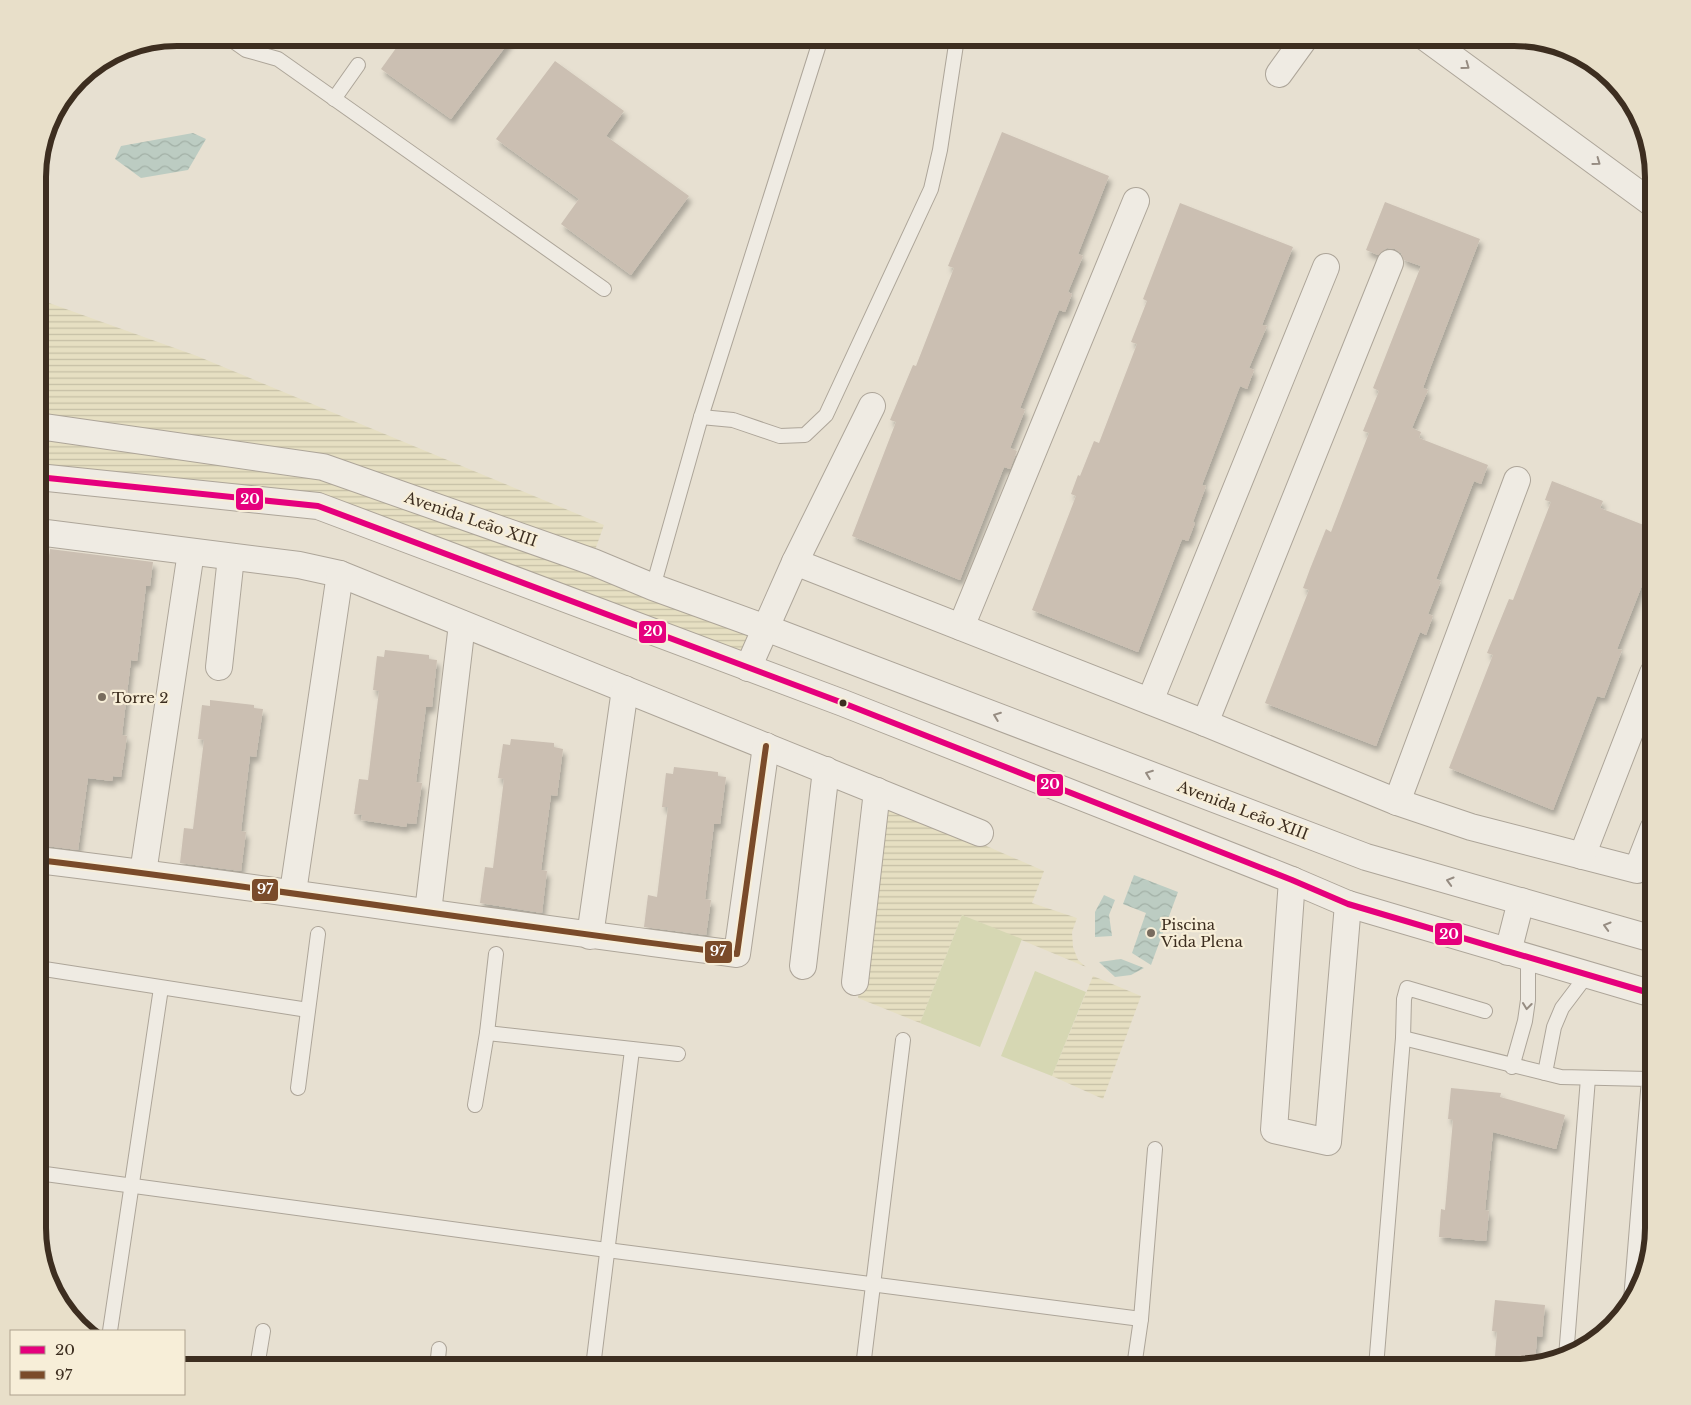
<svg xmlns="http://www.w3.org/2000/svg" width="1691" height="1405" font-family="'Libre Baskerville',serif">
<defs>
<pattern id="farmland-rules" width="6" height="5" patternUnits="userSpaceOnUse" patternTransform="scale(1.25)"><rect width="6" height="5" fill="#e6dfc2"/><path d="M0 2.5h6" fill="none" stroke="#c6c0a6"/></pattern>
<pattern id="water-waves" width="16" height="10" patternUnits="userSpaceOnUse" patternTransform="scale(1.25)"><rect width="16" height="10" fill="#bcccc2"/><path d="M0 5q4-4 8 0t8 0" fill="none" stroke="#a2b0a6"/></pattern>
<filter id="shadow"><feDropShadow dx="3" dy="5.5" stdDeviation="2.5" flood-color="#0004"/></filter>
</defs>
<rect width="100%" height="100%" fill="#e7e0d1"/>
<g fill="url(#farmland-rules)">
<polygon points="38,299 197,356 604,525 595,550 767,618 748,665 323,498 38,468"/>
<polygon points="881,800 1044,871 1032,903 1077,918 1072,932 1073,947 1078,960 1086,967 962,915 920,1023 858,998"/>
<polygon points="1093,976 1141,996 1103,1099 1052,1076"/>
</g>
<g fill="#d6d7b3">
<polygon points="962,915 1022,939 980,1047 920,1023"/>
<polygon points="1035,971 1086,992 1052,1076 1001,1056"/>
</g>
<g fill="url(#water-waves)">
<polygon points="193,133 206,139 188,170 141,178 115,159 121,146"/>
<polygon points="1134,875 1178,892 1151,965 1132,953 1146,913 1123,904"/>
<polygon points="1104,895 1115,900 1109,915 1112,936 1095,937 1095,912"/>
<polygon points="1121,959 1144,968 1131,975 1115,977 1099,962"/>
</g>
<g fill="#cbbfb2" filter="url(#shadow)">
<polygon points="399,38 512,38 451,119 381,69 399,44"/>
<polygon points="555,61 624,111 606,136 689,196 631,275 561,224 579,199 496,139"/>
<polygon points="1002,132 1109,176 1078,254 1083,256 1068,292 1072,294 1065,312 1059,310 1020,408 1025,410 1010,448 1017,451 1010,469 1004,467 960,580 852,536 896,422 890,420 913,365 916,366 937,312 954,268 948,266"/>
<polygon points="1385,202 1480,239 1431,366 1423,388 1428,390 1412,428 1421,432 1419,438 1488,465 1481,484 1474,481 1436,579 1441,581 1428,614 1433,616 1426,635 1420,632 1376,746 1265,703 1309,590 1303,588 1310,569 1326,529 1331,532 1369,433 1363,431 1379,391 1373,388 1421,266 1404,260 1401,253 1395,249 1387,248 1378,255 1366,250"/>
<polygon points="1180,203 1293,247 1262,325 1267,326 1249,368 1254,370 1247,389 1240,386 1202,485 1206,486 1193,522 1195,523 1188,541 1182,539 1138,652 1032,610 1076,496 1071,494 1078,475 1080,476 1094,441 1099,443 1137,344 1131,342 1147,301 1143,299"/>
<polygon points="1552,481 1603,501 1600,508 1654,529 1654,555 1617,649 1622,650 1604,698 1597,696 1553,810 1449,768 1493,655 1487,653 1509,599 1513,600 1551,502 1545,500"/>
<polygon points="50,549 153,562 150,586 146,586 137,661 131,660 122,735 127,736 121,777 113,776 112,781 88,778 78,850 38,845 38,633"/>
<polygon points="385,650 429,655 429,659 437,660 432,707 426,707 416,782 422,783 416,824 407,823 406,827 361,820 362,815 354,814 359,779 368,780 379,691 373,690 377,656 384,657"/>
<polygon points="210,700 254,705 254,708 263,709 256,757 250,756 241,831 246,832 241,871 180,863 184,828 193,829 204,740 198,739 202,705 210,706"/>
<polygon points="511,739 554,743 554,747 563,749 557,796 551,795 541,870 547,871 542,913 480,903 485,867 493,868 504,779 498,778 503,744 510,745"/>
<polygon points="674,767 718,772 718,776 726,777 720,824 714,824 705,899 711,900 706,935 644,927 648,895 657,897 668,807 662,807 666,773 673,774"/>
<polygon points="1451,1088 1501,1093 1500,1097 1565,1115 1556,1149 1493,1132 1485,1210 1489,1211 1486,1241 1439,1237 1441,1209 1445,1210 1453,1120 1448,1119"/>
<polygon points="1495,1300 1545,1305 1542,1337 1537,1336 1535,1363 1514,1368 1494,1368 1497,1332 1492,1331"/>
</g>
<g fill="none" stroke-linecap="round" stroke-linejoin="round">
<g stroke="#ada599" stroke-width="16">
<g id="lane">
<polyline points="229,38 246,50 278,59 604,289"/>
<polyline points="334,99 358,65"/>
<polyline points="701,417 733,420 780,436 805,435 826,415 931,189 940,150 957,38"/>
<polyline points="653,587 701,417 821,38"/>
<polyline points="38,968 308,1010"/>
<polyline points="487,1033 678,1054"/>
<polyline points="1403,1038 1561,1077 1649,1079 1631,1300"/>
<polyline points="1512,1067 1525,1021 1528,1000 1528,958"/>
<polyline points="1545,1073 1554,1027 1562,1008 1587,975"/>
<polyline points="298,1088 318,934"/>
<polyline points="475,1105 487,1033 496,954"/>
<polyline points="38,1173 607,1250 1141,1319"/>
<polyline points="110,1331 161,988"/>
<polyline points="1566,1357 1588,1078"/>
<polyline points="257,1367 263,1331"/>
<polyline points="437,1367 439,1349"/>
<polyline points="593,1367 632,1050"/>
<polyline points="863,1367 903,1040"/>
<polyline points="1134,1367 1141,1319 1155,1149"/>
<polyline points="1376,1367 1403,1038 1404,999 1407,988 1485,1011"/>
</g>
</g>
<g stroke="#ada599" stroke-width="28">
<g id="street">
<polyline points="1426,38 1653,204"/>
<polyline points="1279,74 1305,38"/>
<polyline points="38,426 323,467 593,562 653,587 766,628 1366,857 1653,939"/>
<polyline points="38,477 318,506 843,703 1292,880 1348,904 1653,994"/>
<polyline points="38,532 299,565 340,574 980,833"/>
<polyline points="795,562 1205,723 1397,802 1471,827 1637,870 1653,829"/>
<polyline points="961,627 1136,201"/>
<polyline points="219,667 231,557"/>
<polyline points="748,668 795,562 872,406"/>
<polyline points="1150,701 1326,267"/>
<polyline points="1205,723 1390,263"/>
<polyline points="1397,802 1517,480"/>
<polyline points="1582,856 1653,673"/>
<path d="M38 860C271 888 504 925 737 954L766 746"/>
<polyline points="143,873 191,552"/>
<polyline points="1292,880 1274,1130 1328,1142 1348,904"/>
<polyline points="293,892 340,574"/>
<polyline points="428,912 462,624"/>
<polyline points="590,936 625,689"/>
<polyline points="1508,952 1521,901"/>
<polyline points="803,966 826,770"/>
<polyline points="855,982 877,791"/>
</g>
</g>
<use href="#lane" stroke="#efebe3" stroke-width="14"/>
<use href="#street" stroke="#efebe3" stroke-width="26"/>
<g stroke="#f7eed8" stroke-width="10">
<polyline id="bus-1" points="38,477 318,506 843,703 1292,880 1348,904 1653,994"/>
</g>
<g stroke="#f7eed8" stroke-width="10">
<path id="bus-2" d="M38 860C271 888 504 925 737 954L766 746"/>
</g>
<use href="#bus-1" stroke="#e5007d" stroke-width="6"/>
<use href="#bus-2" stroke="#7a4b2a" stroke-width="6"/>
</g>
<defs><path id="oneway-chevron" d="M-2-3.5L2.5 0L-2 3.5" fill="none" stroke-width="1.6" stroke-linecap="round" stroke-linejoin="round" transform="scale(1.25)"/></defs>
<g stroke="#968c82">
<use href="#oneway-chevron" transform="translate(1466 66) rotate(36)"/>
<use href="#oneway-chevron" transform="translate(1597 162) rotate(36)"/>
<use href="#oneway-chevron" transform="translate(997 716) rotate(-159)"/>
<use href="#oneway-chevron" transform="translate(1149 774) rotate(-159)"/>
<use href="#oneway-chevron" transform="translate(1450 881) rotate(-164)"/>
<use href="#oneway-chevron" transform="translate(1607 926) rotate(-164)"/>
<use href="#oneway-chevron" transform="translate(1527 1006) rotate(97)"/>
</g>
<g fill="#786c5e" stroke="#f7eed8" stroke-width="2">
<circle cx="102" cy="697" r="5"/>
<circle cx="1151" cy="933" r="5"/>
</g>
<circle fill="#3d2e20" stroke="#f7eed8" stroke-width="2" cx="843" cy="703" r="4.5"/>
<g text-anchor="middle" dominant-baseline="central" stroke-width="4.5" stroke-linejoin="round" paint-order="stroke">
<g font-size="15" fill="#3d2e20" stroke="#f7eed8">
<text transform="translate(471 519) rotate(19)">Avenida Leão XIII</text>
<text transform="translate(1243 810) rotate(21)">Avenida Leão XIII</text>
</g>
<g font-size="15" fill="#3d2e20" stroke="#f7eed8" text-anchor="start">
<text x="112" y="697">Torre 2</text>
<text x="1161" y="924">Piscina<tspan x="1161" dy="17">Vida Plena</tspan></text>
</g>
</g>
<path d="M0 0H1691V1405H0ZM177 46H1514A131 131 0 0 1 1645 177V1228A131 131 0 0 1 1514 1359H177A131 131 0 0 1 46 1228V177A131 131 0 0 1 177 46Z" fill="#e8dfc9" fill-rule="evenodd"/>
<path fill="none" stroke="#3d2e20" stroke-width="6" d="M177 46H1514A131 131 0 0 1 1645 177V1228A131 131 0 0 1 1514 1359H177A131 131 0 0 1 46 1228V177A131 131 0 0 1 177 46Z"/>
<g stroke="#f7eed8" stroke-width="2">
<rect x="235" y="487" width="29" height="24" rx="5" fill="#e5007d"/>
<rect x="638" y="620" width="29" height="24" rx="5" fill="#e5007d"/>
<rect x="1036" y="773" width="28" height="24" rx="5" fill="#e5007d"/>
<rect x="251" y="878" width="28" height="24" rx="5" fill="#7a4b2a"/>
<rect x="1434" y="922" width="29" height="24" rx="5" fill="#e5007d"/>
<rect x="704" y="940" width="29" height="24" rx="5" fill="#7a4b2a"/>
</g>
<g font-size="14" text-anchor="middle" font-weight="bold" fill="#fff">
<text x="250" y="504">20</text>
<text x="653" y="636">20</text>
<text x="1050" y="789">20</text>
<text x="265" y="894">97</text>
<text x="1449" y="939">20</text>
<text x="718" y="956">97</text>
</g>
<rect x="10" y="1330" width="175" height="65" fill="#f7eed8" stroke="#ada18e"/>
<rect x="20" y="1346" width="25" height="8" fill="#e5007d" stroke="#ada18e"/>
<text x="55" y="1355" font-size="15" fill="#3d2e20">20</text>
<rect x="20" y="1371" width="25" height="8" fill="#7a4b2a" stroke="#ada18e"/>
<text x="55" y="1380" font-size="15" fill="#3d2e20">97</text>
</svg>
